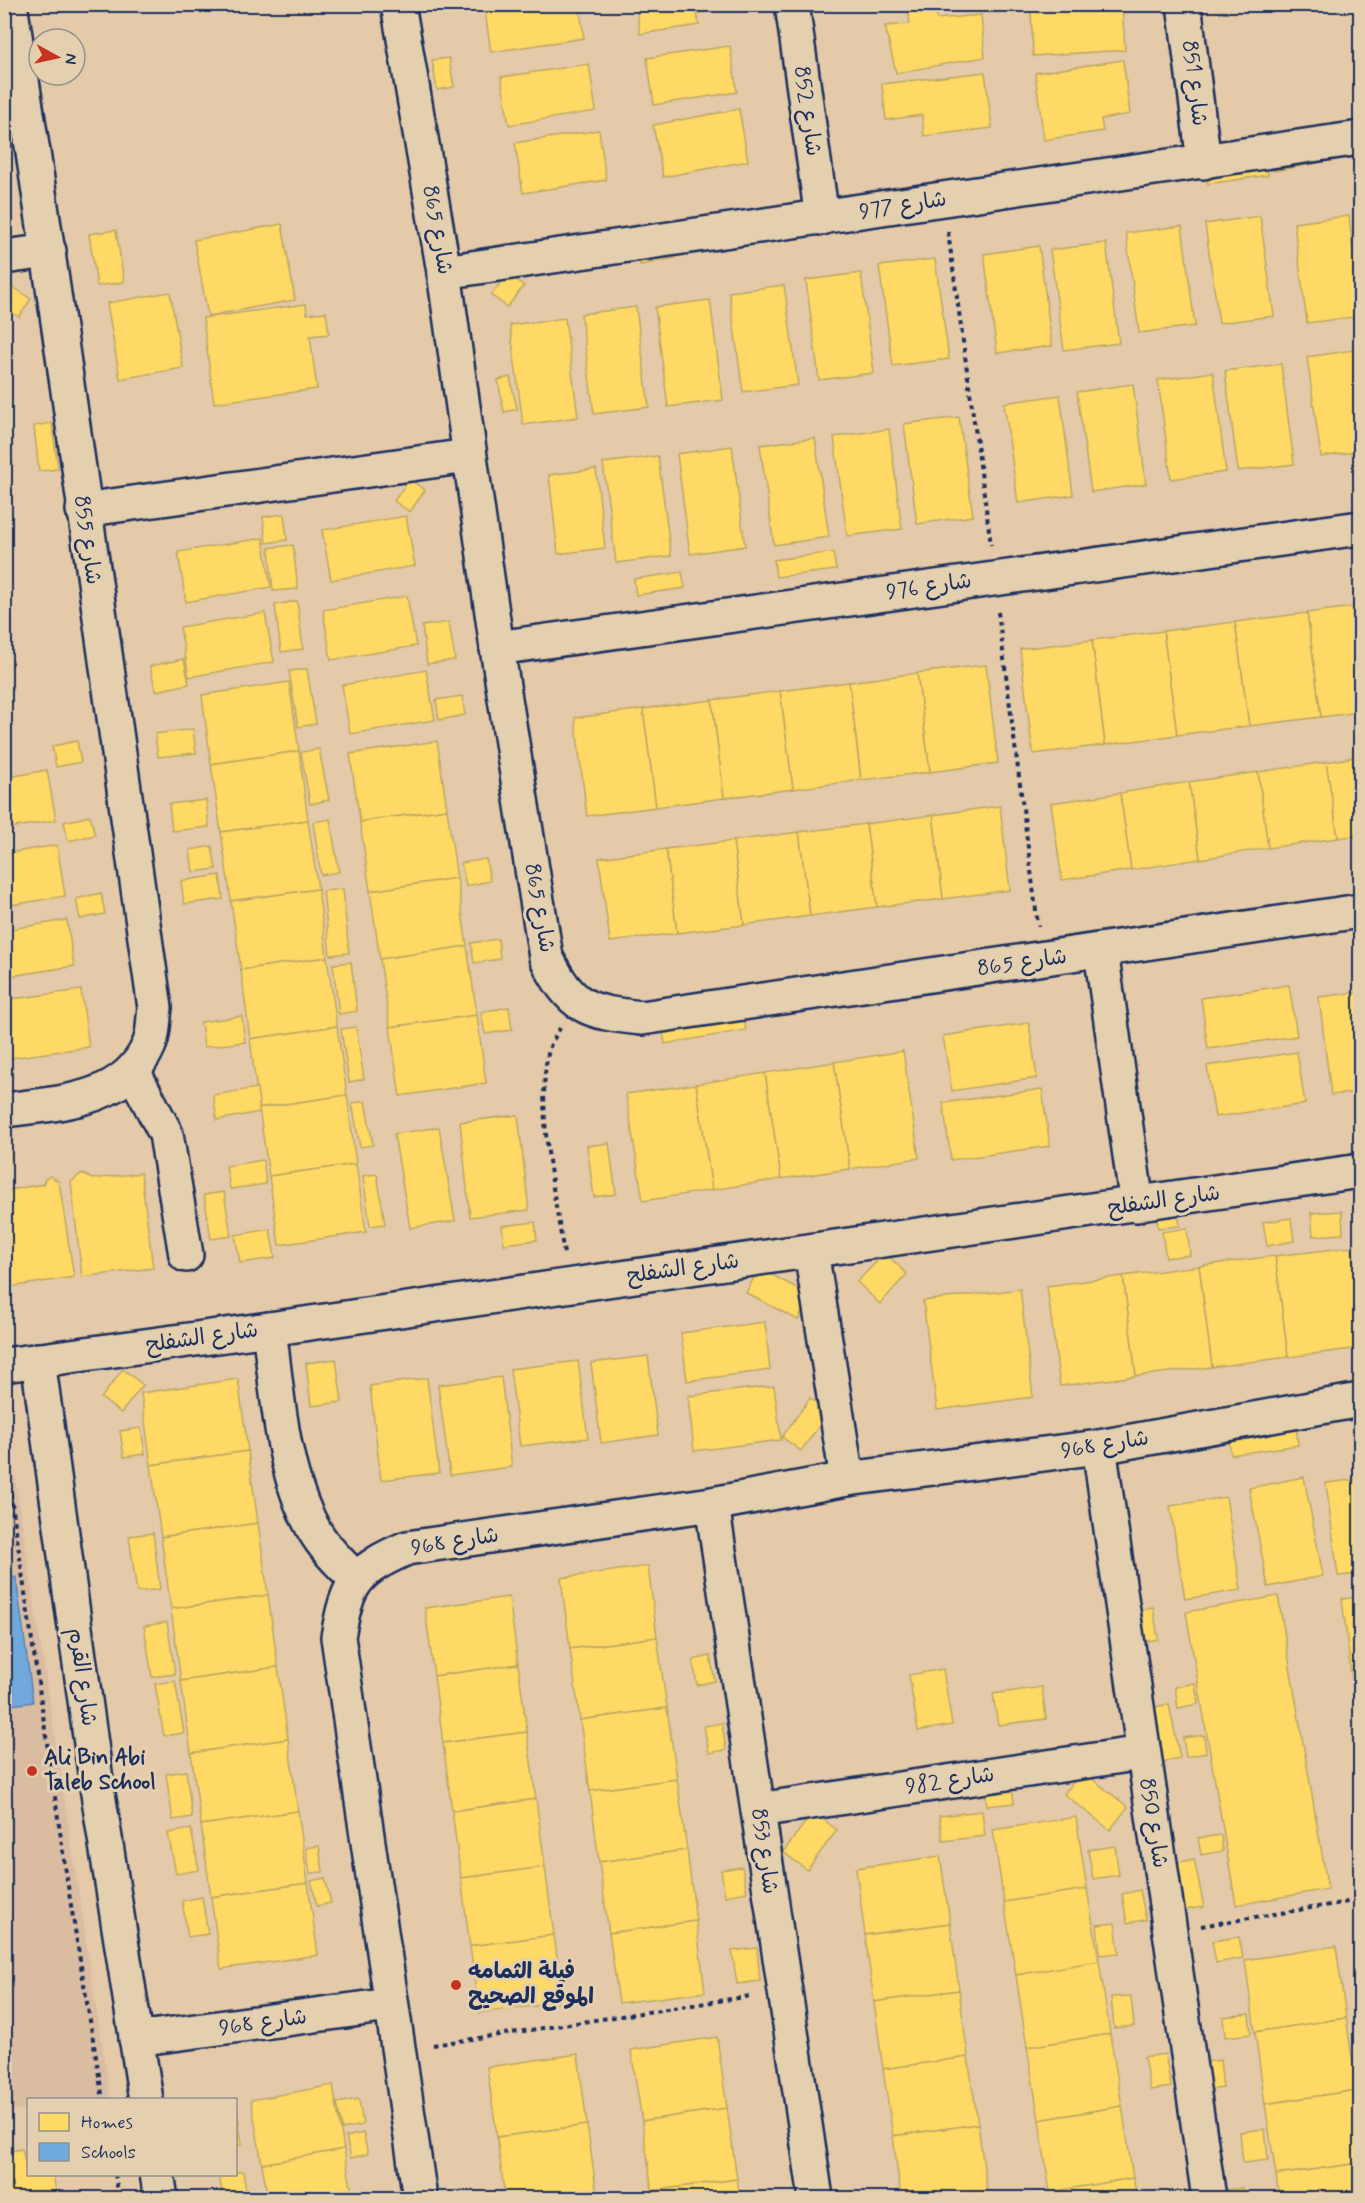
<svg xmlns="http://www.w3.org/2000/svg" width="1365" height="2203" font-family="Mynerve,'Playpen Sans Arabic',sans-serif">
<rect width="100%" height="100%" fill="#e4caa9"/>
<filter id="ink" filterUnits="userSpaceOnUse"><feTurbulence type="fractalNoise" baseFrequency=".0167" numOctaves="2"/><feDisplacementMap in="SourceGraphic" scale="12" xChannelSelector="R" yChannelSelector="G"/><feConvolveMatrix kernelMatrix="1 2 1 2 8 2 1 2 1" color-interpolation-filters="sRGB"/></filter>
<g filter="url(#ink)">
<polygon fill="#dabca0" points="4,1441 10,1445 110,2097 90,2100 28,2100 28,2108 5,2112"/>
<g fill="#ffd966" stroke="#bba664" stroke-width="1.5">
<polygon points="484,4 579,4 584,38 491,52"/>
<polygon points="636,4 725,4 726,9 697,13 699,25 640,34"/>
<polygon points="936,4 937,19 981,15 985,57 896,73 885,26 910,24 908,7"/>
<polygon points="1068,4 1122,5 1125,50 1033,56 1031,11"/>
<polygon points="730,46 737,92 654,105 647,58"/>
<polygon points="449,58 454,87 437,90 432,60"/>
<polygon points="1123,60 1130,114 1101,119 1103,131 1044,140 1035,73"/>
<polygon points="589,64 596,111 509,125 501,77"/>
<polygon points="985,72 992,128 924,136 922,115 886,120 882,84"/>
<polygon points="739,109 748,161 663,177 653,125"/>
<polygon points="599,130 606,180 523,193 515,143"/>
<polygon points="1316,147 1319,163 1274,171 1271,155"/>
<polygon points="1265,158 1268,175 1208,184 1205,167"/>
<polygon points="1260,216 1274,316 1219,323 1205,224"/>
<polygon points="1349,216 1360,316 1307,323 1294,223"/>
<polygon points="282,224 295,300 208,316 194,240"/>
<polygon points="1182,226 1195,326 1139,333 1126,233"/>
<polygon points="116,230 124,282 97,286 89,234"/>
<polygon points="673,242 676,258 640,265 637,249"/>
<polygon points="1106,243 1119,343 1064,350 1050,250"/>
<polygon points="1039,246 1052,346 997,353 984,254"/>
<polygon points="935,259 949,359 893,366 879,266"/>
<polygon points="508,273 524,286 507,307 491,295"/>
<polygon points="861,273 874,373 819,380 806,280"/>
<polygon points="4,281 31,299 19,317 4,307"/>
<polygon points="784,285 798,385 743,392 729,292"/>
<polygon points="170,292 183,368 120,379 107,303"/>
<polygon points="710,300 723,400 668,407 655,307"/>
<polygon points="306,304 307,314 326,312 329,334 310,336 317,389 214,403 203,318"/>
<polygon points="636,307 649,407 594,414 581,314"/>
<polygon points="565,318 578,417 523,425 510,325"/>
<polygon points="1360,349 1360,451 1321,457 1307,357"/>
<polygon points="4,364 8,391 4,391"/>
<polygon points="1281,364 1294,464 1238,471 1225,371"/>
<polygon points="1213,372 1226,472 1171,479 1158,380"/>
<polygon points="510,377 517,409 504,412 498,380"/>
<polygon points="1133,384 1146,484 1091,492 1077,392"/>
<polygon points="1060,395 1073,495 1018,503 1004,403"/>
<polygon points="5,402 13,465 4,466 4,402"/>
<polygon points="959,417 973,516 917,524 904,424"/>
<polygon points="52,423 58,469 39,471 34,426"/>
<polygon points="889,429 902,529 847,536 834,437"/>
<polygon points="815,438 829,537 774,545 760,445"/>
<polygon points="732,446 745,546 690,554 677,454"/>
<polygon points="658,456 671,556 616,563 603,463"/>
<polygon points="596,469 605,548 558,554 549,475"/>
<polygon points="409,479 425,490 410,512 394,501"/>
<polygon points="284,514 287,540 266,543 263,517"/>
<polygon points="406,516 415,566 331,580 322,530"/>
<polygon points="263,538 271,587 186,602 178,552"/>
<polygon points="293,545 298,589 273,591 269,548"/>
<polygon points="833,552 836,570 776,577 774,560"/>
<polygon points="1357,562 1360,562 1360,585 1359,585"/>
<polygon points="682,572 685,588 636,595 634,579"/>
<polygon points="407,596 416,646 331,660 323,610"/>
<polygon points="297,601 303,649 281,652 275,605"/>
<polygon points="1360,606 1360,712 1321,717 1307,613"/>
<polygon points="265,613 274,662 189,677 180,627"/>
<polygon points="1307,613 1321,717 1249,726 1235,622"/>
<polygon points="449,622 455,660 427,664 422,626"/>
<polygon points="1235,622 1249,726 1177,735 1163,631"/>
<polygon points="1163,631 1177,735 1105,745 1092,640"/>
<polygon points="1092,640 1105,745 1033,754 1020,649"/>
<polygon points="184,659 189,684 156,691 150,666"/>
<polygon points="986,665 998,763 930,772 917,673"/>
<polygon points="307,669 316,724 298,727 289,671"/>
<polygon points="426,670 435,720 350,734 342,685"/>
<polygon points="917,673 930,772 861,780 849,682"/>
<polygon points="289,682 299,751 211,764 202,695"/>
<polygon points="849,682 861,780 793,789 780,691"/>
<polygon points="780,691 793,789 724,798 712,700"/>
<polygon points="462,696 465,715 439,720 436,700"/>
<polygon points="712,700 724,798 656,807 643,709"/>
<polygon points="643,709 656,807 587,816 575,718"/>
<polygon points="193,729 196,753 158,757 155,734"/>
<polygon points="77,741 81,762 56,767 52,746"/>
<polygon points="437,741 447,809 360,822 350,754"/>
<polygon points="319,749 329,800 310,804 301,752"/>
<polygon points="299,751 308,820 221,832 211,764"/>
<polygon points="1360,756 1360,835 1338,838 1326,762"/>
<polygon points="1326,762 1338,838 1268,848 1258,772"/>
<polygon points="47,770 56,820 4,829 4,778"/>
<polygon points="1258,772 1268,848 1200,859 1189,782"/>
<polygon points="1189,782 1200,859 1131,870 1120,793"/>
<polygon points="1120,793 1131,870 1062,880 1051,803"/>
<polygon points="206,800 209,827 172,831 169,804"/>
<polygon points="1000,806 1010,890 943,899 933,815"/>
<polygon points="447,809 457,878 370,891 360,822"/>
<polygon points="933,815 943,899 877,907 866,824"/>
<polygon points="90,816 95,835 68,841 64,822"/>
<polygon points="330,819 339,872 321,875 313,822"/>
<polygon points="308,820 318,889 231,901 221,832"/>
<polygon points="866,824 877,907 810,916 799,832"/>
<polygon points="799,832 810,916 744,925 733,841"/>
<polygon points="733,841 744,925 677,933 666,849"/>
<polygon points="57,845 65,896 4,906 4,854"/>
<polygon points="212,846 216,869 193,872 190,850"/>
<polygon points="666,849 677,933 610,942 599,858"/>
<polygon points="486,859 490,881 466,886 461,863"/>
<polygon points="220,875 223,899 184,904 181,881"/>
<polygon points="457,878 467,946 380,959 370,891"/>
<polygon points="318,889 327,957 241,970 231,901"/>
<polygon points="343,889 349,953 330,955 323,891"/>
<polygon points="101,893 105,914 80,919 76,899"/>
<polygon points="67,920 74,966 4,977 4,930"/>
<polygon points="498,939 500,959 474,963 471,943"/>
<polygon points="467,946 477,1015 390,1027 380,959"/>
<polygon points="327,957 337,1026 250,1039 241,970"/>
<polygon points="351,962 357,1011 339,1014 333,964"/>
<polygon points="1289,985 1297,1036 1208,1049 1201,998"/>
<polygon points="81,990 89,1047 11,1058 4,1000"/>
<polygon points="1360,992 1360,1092 1331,1095 1319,997"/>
<polygon points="509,1007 512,1030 485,1034 481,1012"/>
<polygon points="742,1010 746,1030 665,1044 662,1025"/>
<polygon points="477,1015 486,1083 400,1096 390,1027"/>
<polygon points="242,1016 245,1042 204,1047 201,1022"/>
<polygon points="1029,1023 1037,1078 952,1091 943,1036"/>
<polygon points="337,1026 347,1095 259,1108 250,1039"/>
<polygon points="356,1027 364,1079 349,1082 341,1029"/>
<polygon points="903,1051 919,1158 850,1169 834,1062"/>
<polygon points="1297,1052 1305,1104 1215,1117 1207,1066"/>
<polygon points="834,1062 850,1169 781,1179 765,1073"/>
<polygon points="765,1073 781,1179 712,1190 696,1084"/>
<polygon points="696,1084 712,1190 643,1201 626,1094"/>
<polygon points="257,1088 260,1112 217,1120 213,1095"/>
<polygon points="1042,1089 1050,1146 951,1160 943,1103"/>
<polygon points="347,1095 356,1164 269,1176 259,1108"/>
<polygon points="365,1101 373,1145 360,1147 352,1103"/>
<polygon points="518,1115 529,1210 470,1217 460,1122"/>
<polygon points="439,1127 455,1221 410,1228 394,1134"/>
<polygon points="609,1143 616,1194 594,1197 587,1146"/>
<polygon points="4,1146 10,1146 12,1163 4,1164"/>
<polygon points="263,1160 266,1184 230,1189 226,1166"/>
<polygon points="356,1164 366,1232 279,1245 269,1176"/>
<polygon points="82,1173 92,1179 141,1173 153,1268 82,1277 71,1182"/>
<polygon points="377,1174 385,1224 370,1226 363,1176"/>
<polygon points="50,1176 59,1182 74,1277 10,1287 4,1252 4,1191 43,1184 45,1179"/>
<polygon points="224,1192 231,1236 211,1239 204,1195"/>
<polygon points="1178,1210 1180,1226 1158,1228 1156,1213"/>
<polygon points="1342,1211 1343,1234 1313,1236 1311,1213"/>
<polygon points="1291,1218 1294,1241 1267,1246 1263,1222"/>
<polygon points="535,1222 537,1240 504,1244 502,1226"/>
<polygon points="1187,1228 1190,1255 1166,1258 1162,1232"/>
<polygon points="270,1229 275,1258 240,1263 235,1235"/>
<polygon points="1352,1247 1360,1321 1360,1348 1288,1357 1275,1256"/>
<polygon points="885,1253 907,1274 880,1304 857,1282"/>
<polygon points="1275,1256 1288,1357 1212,1367 1199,1266"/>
<polygon points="1199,1266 1212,1367 1136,1376 1123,1276"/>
<polygon points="759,1268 810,1295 798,1320 746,1293"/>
<polygon points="1123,1276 1136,1376 1060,1386 1047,1286"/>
<polygon points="1020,1289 1033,1397 937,1410 923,1301"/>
<polygon points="765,1322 770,1370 687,1381 681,1333"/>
<polygon points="648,1356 658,1435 601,1443 591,1363"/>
<polygon points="336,1359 342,1402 311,1406 306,1363"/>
<polygon points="578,1361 588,1438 520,1446 510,1369"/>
<polygon points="123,1369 143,1385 121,1413 101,1398"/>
<polygon points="501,1377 512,1467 450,1475 438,1385"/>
<polygon points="427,1378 439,1473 381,1480 370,1386"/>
<polygon points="238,1379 248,1451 151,1465 141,1393"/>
<polygon points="774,1386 781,1440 694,1451 688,1396"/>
<polygon points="810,1398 829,1412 801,1451 782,1437"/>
<polygon points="1296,1425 1298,1445 1231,1455 1228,1435"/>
<polygon points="141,1428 145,1454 124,1457 120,1431"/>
<polygon points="248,1451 258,1523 161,1537 151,1465"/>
<polygon points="1304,1477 1323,1576 1268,1587 1249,1488"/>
<polygon points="1360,1479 1360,1574 1338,1576 1326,1483"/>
<polygon points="1226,1497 1241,1590 1185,1599 1170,1506"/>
<polygon points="258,1523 268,1595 171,1609 161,1537"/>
<polygon points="153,1533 160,1589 137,1592 129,1536"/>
<polygon points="648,1566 657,1637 570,1649 561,1578"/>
<polygon points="268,1595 278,1667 181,1681 171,1609"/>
<polygon points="1278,1596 1328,1889 1236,1905 1186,1612"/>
<polygon points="509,1597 518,1664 434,1676 425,1608"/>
<polygon points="1360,1597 1360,1670 1351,1672 1342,1599"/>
<polygon points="1153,1607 1158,1639 1144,1642 1139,1610"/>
<polygon points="167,1622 175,1674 152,1677 144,1626"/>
<polygon points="657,1637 667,1708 580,1720 570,1649"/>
<polygon points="710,1656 715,1681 697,1685 693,1660"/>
<polygon points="518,1664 527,1732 443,1743 434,1676"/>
<polygon points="278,1667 288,1739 191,1753 181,1681"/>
<polygon points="943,1669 952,1725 918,1731 909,1675"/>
<polygon points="1360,1670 1360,1744 1359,1744 1351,1672"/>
<polygon points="175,1681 184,1733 164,1736 155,1684"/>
<polygon points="1195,1683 1198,1704 1178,1708 1175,1687"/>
<polygon points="1042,1687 1046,1719 998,1725 993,1694"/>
<polygon points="1169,1704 1180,1758 1161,1762 1150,1708"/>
<polygon points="667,1708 677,1779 590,1791 580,1720"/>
<polygon points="722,1723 726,1750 709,1753 704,1726"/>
<polygon points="527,1732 536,1799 452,1811 443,1743"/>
<polygon points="1204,1735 1206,1753 1186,1757 1183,1738"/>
<polygon points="288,1739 298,1811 201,1825 191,1753"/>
<polygon points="186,1771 192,1817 173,1820 166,1774"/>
<polygon points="1082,1771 1128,1807 1110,1830 1064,1794"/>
<polygon points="1011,1777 1014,1803 987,1806 984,1780"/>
<polygon points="677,1779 687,1850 599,1862 590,1791"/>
<polygon points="536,1799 545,1867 461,1878 452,1811"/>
<polygon points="298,1811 308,1883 211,1897 201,1825"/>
<polygon points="982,1811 985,1836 943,1841 939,1816"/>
<polygon points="813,1812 837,1830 807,1870 783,1852"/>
<polygon points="1076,1817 1087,1889 1004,1902 993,1830"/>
<polygon points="191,1829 199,1870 176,1874 168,1833"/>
<polygon points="1221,1835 1223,1851 1201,1855 1198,1838"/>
<polygon points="319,1846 323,1872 310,1873 306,1848"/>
<polygon points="1115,1846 1119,1875 1093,1879 1088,1850"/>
<polygon points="687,1850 696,1921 609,1933 599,1862"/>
<polygon points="940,1856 950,1923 865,1935 856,1868"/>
<polygon points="1194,1859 1204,1907 1185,1910 1176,1863"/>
<polygon points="545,1867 554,1935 470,1946 461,1878"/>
<polygon points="742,1867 747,1892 725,1896 721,1870"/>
<polygon points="325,1878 331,1903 317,1906 311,1881"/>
<polygon points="308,1883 318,1955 221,1969 211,1897"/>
<polygon points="1087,1889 1099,1961 1016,1975 1004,1902"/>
<polygon points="1140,1890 1146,1920 1127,1923 1122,1894"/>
<polygon points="202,1897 208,1934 188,1937 182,1901"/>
<polygon points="696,1921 705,1992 619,2003 609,1933"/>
<polygon points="950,1923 959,1990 874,2002 865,1935"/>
<polygon points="1115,1923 1119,1953 1100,1955 1097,1925"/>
<polygon points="554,1935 563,2002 479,2013 470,1946"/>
<polygon points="1239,1937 1243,1958 1216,1963 1212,1941"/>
<polygon points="1336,1946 1346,2018 1255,2032 1245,1960"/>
<polygon points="757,1948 760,1981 737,1984 732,1951"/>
<polygon points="1099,1961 1110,2034 1027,2047 1016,1975"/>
<polygon points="959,1990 968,2057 883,2069 874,2002"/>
<polygon points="1131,1996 1134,2026 1114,2028 1111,1997"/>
<polygon points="1249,2014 1251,2034 1225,2037 1223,2017"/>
<polygon points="1346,2018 1357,2090 1265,2104 1255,2032"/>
<polygon points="1110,2034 1122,2106 1039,2120 1027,2047"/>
<polygon points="717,2037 727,2108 642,2121 631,2050"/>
<polygon points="578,2054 587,2125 497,2137 487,2067"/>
<polygon points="1165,2054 1171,2087 1150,2090 1144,2057"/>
<polygon points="968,2057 978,2124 893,2136 883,2069"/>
<polygon points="1220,2060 1223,2088 1209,2090 1205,2062"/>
<polygon points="333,2085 344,2149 262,2164 251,2100"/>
<polygon points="1357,2090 1360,2115 1360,2163 1276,2175 1265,2104"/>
<polygon points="359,2099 363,2125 342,2129 337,2103"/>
<polygon points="236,2102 242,2145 236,2146"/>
<polygon points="1122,2106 1133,2178 1050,2192 1039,2120"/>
<polygon points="727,2108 737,2179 652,2191 642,2121"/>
<polygon points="978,2124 987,2191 932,2198 901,2198 893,2136"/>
<polygon points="587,2125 597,2195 574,2198 505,2198 497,2137"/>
<polygon points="1265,2129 1268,2160 1243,2163 1240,2132"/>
<polygon points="363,2133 368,2154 351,2158 346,2137"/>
<polygon points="22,2149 25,2162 28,2161 28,2174 53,2174 57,2198 4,2198 4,2152"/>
<polygon points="344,2149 353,2198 268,2198 262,2164"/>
<polygon points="1360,2163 1360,2198 1279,2198 1276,2175"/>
<polygon points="243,2171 247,2198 223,2198 219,2175"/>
<polygon points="1133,2178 1137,2198 1051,2198 1050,2192"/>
<polygon points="737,2179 740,2198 653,2198 652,2191"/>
<polygon points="1242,2188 1244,2198 1227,2198 1226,2190"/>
<polygon points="987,2191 988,2198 932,2198"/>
<polygon points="597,2195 597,2198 574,2198"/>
</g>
<polygon fill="#6fa8dc" stroke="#5684b6" stroke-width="1.5" points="16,1577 33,1702 4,1706 4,1579"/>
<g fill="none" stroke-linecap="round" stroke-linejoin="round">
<g stroke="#1b2f5e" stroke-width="38">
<g id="minor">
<path d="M398 4 444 272 497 648 546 957C572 1009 587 1012 642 1018L1360 911"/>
<polyline points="792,4 822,218"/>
<polyline points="1184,4 1204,162"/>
<polyline points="4,257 49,251"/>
<polyline points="444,272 1360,138"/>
<polyline points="83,510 468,456"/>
<polyline points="497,648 1360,528"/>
<polyline points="1101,951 1137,1205"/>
<polyline points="133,1071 166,1134 186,1255"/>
<path d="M4 1110C57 1103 125 1102 149 1045 154 1035 153 1020 155 1008 107 674 63 338 10 4"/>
<polyline points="811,1251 847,1479"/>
<path d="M269 1329C278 1395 281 1471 314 1530 325 1549 341 1564 356 1579"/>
<polyline points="38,1360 97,1787 146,2100"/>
<polyline points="4,1365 269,1329 1360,1171"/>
<polyline points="1099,1447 1209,2198"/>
<polyline points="712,1504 816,2198"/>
<polyline points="758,1810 1142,1753"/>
<polyline points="136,2039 390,2005"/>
<polyline points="157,2174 161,2198"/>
<path d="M420 2198 338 1637C347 1583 356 1570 407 1548L712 1504 847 1479 1099 1447 1360 1400"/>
</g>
</g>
<g stroke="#1b2f5e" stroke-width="4" stroke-dasharray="4.5 4.5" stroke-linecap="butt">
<polyline points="948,232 991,545"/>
<polyline points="998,612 1038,926"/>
<path d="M560 1028C556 1036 549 1045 548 1054 536 1109 555 1197 564 1254"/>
<polyline points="4,1449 69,1893 103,2100"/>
<polyline points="1201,1926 1360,1900"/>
<polyline points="433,2045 751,1996"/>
<polyline points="115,2174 119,2198"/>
</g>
<use href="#minor" stroke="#e4d0ae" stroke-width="33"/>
</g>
</g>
<g fill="#c8321e" stroke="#e4d0ae" stroke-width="2">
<circle cx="32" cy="1771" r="6"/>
<circle cx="456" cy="1985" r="6"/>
</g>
<g text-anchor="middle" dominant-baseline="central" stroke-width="6" stroke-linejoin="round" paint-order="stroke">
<g font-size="22" fill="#1b2f5e" stroke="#e4d0ae">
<text transform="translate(1194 83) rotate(83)">شارع 851</text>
<text transform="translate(807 111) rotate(82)">شارع 852</text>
<text transform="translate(903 206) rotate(-9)">شارع 977</text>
<text transform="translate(437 230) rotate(80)">شارع 865</text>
<text transform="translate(87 540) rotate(82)">شارع 855</text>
<text transform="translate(929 587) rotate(-8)">شارع 976</text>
<text transform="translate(539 908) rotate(80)">شارع 865</text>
<text transform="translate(1022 963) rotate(-8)">شارع 865</text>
<text transform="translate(1164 1201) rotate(-8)">شارع الشفلح</text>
<text transform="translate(683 1269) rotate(-8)">شارع الشفلح</text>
<text transform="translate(202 1338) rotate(-8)">شارع الشفلح</text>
<text transform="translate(1105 1445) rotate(-9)">شارع 968</text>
<text transform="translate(455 1542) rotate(-9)">شارع 968</text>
<text transform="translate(82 1677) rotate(82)">شارع القرم</text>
<text transform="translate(950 1781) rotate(-8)">شارع 982</text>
<text transform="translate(1153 1823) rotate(81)">شارع 850</text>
<text transform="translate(764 1851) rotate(82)">شارع 853</text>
<text transform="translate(263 2023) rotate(-8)">شارع 968</text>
</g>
<g font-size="22" font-weight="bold" fill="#1b2f5e" stroke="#e4d0ae" text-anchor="start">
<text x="44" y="1758">Ali Bin Abi<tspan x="44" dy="25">Taleb School</tspan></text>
<text x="468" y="1972">فيلة الثمامه<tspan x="468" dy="25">الموقع الصحيح</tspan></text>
</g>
</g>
<rect width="1365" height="2203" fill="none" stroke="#e4d0ae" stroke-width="24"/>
<rect x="12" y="12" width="1341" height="2179" fill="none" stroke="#1b2f5e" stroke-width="2" filter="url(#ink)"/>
<rect x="27" y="2098" width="210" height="78" fill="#e4d0ae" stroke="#94908e" stroke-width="1.5"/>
<rect x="39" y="2113" width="30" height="18" fill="#ffd966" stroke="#94908e" stroke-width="1.5"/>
<text x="81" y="2128" font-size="18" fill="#1b2f5e">Homes</text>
<rect x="39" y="2143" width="30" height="18" fill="#6fa8dc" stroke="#94908e" stroke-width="1.5"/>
<text x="81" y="2158" font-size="18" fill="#1b2f5e">Schools</text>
<g transform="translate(57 57) rotate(98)"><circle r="28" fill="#e4d0ae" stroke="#94908e" stroke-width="1.5"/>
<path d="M0-4.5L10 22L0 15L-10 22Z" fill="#c8321e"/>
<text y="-9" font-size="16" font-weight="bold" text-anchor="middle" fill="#1b2f5e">N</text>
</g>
</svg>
